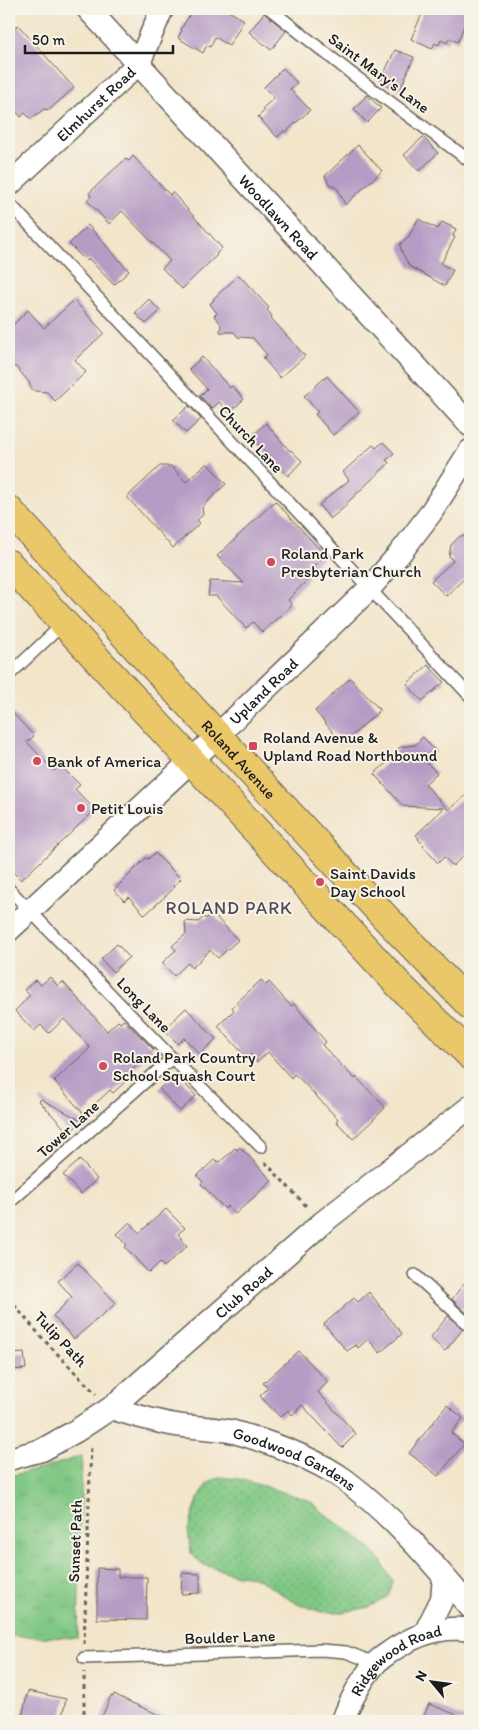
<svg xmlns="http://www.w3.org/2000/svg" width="479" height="1730" font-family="Itim,sans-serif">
<defs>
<pattern id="grass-tufts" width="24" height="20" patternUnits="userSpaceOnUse" patternTransform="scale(1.25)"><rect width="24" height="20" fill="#80c783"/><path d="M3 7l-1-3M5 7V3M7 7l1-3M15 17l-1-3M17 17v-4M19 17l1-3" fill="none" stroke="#6eaa71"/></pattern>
<pattern id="garden-dots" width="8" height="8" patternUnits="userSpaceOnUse" patternTransform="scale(1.25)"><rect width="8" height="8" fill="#80c783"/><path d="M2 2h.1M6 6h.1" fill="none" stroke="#6eaa71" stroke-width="1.8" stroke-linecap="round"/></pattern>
</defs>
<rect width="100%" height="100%" fill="#f7f3e8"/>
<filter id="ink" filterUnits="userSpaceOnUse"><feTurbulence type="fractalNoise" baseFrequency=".02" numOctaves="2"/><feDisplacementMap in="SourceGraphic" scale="10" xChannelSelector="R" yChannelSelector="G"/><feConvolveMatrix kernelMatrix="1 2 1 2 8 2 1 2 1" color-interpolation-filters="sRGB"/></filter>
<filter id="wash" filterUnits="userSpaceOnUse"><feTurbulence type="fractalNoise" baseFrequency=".0096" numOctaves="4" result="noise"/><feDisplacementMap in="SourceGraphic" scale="20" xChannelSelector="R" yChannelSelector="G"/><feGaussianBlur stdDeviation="1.12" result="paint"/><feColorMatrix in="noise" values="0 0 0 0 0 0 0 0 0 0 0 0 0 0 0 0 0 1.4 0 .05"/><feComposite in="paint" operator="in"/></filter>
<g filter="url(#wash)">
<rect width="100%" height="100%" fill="#f2e5ca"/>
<polygon fill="url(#grass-tufts)" stroke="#4e7250" points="82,1456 78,1638 9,1636 9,1476 44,1468"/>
<polygon fill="url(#garden-dots)" stroke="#4e7250" points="219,1477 240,1479 309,1500 329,1517 365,1543 381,1561 393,1582 389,1596 370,1607 344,1612 321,1612 294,1602 255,1577 237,1575 201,1564 191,1553 188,1530 198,1499 207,1484"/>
<g id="blocks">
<g fill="#b69cc5">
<polygon points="193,9 225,9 244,20 229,46 215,37 210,47 207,45 203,53 178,38 182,30 181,29"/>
<polygon points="424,9 470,9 458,42 449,38 447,43 441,40 439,45 435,43 432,49 411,39"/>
<polygon points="264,13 286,31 271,50 249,32"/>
<polygon points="18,25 74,88 49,110 44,109 31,119 25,113 21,117 9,103 9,32"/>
<polygon points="395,50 414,57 400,90 380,82"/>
<polygon points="283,68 297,83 290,89 310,110 286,132 284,131 277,137 258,117 265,110 263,108 274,98 264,87"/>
<polygon points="367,95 381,108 367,123 354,109"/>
<polygon points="423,137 438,153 419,171 404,155"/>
<polygon points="358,145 382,171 345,205 338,189 329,184 325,176"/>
<polygon points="133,156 170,195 172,192 222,248 216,254 217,255 182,289 162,268 170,261 122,211 109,224 87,200 91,196 89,193 110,173 126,159 129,161"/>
<polygon points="418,219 438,229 442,222 456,229 453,236 455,237 441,264 453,270 445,286 409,266 401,250 400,244 408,238"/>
<polygon points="88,225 129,271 114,285 89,259 86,261 69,244"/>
<polygon points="239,275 269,308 267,310 272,316 271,318 305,356 280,378 263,358 267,355 253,338 238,337 234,332 220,332 221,324 214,316 217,313 210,304 214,300 213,299"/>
<polygon points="149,299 160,311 146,324 135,313"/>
<polygon points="74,300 104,333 75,360 86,372 55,401 47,392 35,391 31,388 29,382 16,367 9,364 9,329 28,310 44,328"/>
<polygon points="202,357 230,388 232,386 244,399 229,413 219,402 212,409 200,396 207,389 189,369"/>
<polygon points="327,376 359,412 333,435 315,414 318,412 304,396"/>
<polygon points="189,406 201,419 186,433 173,420"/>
<polygon points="266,423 290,451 291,450 302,461 288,476 251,437"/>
<polygon points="383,442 394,453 386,460 389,463 346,504 347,505 330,519 319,505 349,480 343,472 373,445 376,448"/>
<polygon points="207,463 226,484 202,507 203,515 197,520 200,523 173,548 127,497 160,466 171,466 186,482"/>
<polygon points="275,501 325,555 309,571 308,579 288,600 292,605 262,632 253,622 246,628 216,596 208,596 210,581 244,583 217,556"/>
<polygon points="460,536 470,536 470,582 466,577 446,596 431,581 453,561 449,556 451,545"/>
<polygon points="428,665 444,682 422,701 407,684"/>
<polygon points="350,678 380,710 343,744 315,711"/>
<polygon points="9,709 34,736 27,742 54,771 60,765 80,785 75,789 95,810 21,880 9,868"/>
<polygon points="423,737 436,752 426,762 437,773 425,784 448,810 470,792 470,849 453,866 444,857 438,863 423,846 424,845 418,839 419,838 416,835 444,808 403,806 374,774 394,756 395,752 400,747 415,745"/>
<polygon points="155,853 181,879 173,886 174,888 145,915 129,897 124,901 114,890 146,858 148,859"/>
<polygon points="212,913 238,940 218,958 210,950 192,968 188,963 174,976 162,963 176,950 172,946 186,934 185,921 198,922 204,917 206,919"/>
<polygon points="117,944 129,957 113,972 101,959"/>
<polygon points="50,977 58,986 63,982 107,1031 118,1021 120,1023 124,1020 154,1050 123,1078 126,1081 113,1093 110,1090 84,1114 54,1081 90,1048 64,1019 49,1033 41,1025 34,1031 15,1011 30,995 24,990 35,980 41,985"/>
<polygon points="261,980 266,985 269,982 291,1006 294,1004 326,1042 322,1045 344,1068 355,1079 356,1077 384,1106 385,1108 373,1120 353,1139 336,1121 338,1119 298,1077 294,1074 291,1078 268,1052 257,1062 250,1054 247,1058 218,1026 234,1010 232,1007"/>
<polygon points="186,1008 216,1039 200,1054 184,1038 178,1044 164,1029"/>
<polygon points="176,1074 196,1096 180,1111 159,1089"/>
<polygon points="41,1099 82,1121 69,1133 39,1101"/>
<polygon points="240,1147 272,1181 235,1214 228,1206 225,1209 201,1184 203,1182 197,1176 214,1160 220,1162 235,1148 237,1150"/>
<polygon points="80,1160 97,1179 81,1194 63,1175"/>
<polygon points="166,1209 185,1228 178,1234 187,1246 164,1267 160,1262 149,1273 125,1247 127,1245 117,1234 130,1222 139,1233"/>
<polygon points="78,1263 116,1303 74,1339 53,1316 72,1297 58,1281"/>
<polygon points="470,1276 470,1316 452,1299"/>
<polygon points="369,1292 402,1334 380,1353 368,1339 358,1348 356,1345 347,1351 324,1324 354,1298 358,1302"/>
<polygon points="448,1316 463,1329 445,1351 430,1338"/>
<polygon points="299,1351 328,1382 318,1392 356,1434 342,1448 302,1405 292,1415 288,1410 280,1417 260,1396 268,1388 263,1383"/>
<polygon points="24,1353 26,1369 9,1370 9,1354"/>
<polygon points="447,1405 463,1418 451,1433 464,1444 438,1476 409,1453"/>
<polygon points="97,1568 118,1569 118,1577 147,1577 146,1620 97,1619"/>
<polygon points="182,1573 200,1574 200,1593 181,1594"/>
<polygon points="28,1691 66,1699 61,1721 21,1721"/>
<polygon points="114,1694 132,1703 173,1721 100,1721 111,1696 113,1697"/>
<polygon points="429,1704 470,1720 469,1721 422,1721"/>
</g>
</g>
</g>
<g filter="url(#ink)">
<use href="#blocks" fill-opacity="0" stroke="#676259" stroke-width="1"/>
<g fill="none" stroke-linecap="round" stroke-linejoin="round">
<g stroke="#676259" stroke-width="14">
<g id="service">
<polyline points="270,9 352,74 470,161"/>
<polyline points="9,203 470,696"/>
<polyline points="9,675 64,623"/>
<polyline points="9,889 172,1058 261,1147"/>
<polyline points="9,1203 172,1058"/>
<polyline points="415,1275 470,1326"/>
<polyline points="84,1658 321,1650 346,1652 375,1663"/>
</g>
</g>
<g stroke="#676259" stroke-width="25">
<g id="minor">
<path id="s1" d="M88 9 470 425"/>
<path id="s2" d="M9 185 139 63 162 9"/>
<path id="s3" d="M9 930 191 761 369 589 401 552 430 514 470 451"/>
<path id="s4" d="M111 1408C130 1414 150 1420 170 1424 190 1428 213 1427 234 1432 269 1442 316 1459 345 1480 392 1515 432 1562 470 1607"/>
<path id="s5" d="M9 1459 42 1450 76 1431 111 1408 322 1223 470 1107"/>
<polyline points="425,1633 442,1599 444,1577"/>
<path id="s6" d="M343 1721C349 1703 362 1678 375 1664 378 1660 383 1657 387 1654 412 1636 439 1625 470 1630"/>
</g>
</g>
<g stroke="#676259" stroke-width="30">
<g id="primary">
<path id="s7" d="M9 510 384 916 470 1005"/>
<polyline points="9,564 401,987 470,1055"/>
</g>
</g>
<g stroke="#676259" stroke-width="3" stroke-dasharray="4 4" stroke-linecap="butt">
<polyline points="265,1162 308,1208"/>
<polyline points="9,1299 45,1341 96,1394"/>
<polyline points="84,1644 91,1445"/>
<polyline points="84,1721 84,1672"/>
</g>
<use href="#service" stroke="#fff" stroke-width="11"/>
<use href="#minor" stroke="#fff" stroke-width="22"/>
<use href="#primary" stroke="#eac769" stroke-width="28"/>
</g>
</g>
<g fill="#d1495b" stroke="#f7f3e8" stroke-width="2">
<circle cx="271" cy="562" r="5"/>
<rect x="248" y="741" width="10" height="10" rx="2.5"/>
<circle cx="37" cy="761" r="5"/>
<circle cx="81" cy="808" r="5"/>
<circle cx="320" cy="882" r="5"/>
<circle cx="103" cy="1066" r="5"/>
</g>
<g text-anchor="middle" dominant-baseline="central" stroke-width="4" stroke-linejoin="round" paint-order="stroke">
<g font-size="16" fill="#1c1c1c" stroke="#f7f3e8">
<text transform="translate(379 73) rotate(37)">Saint Mary's Lane</text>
<text stroke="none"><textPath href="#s2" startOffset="119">Elmhurst Road</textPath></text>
<text stroke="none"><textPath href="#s1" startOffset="282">Woodlawn Road</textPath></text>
<text transform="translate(251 439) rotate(47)">Church Lane</text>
<text stroke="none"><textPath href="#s3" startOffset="349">Upland Road</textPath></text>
<text stroke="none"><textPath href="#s7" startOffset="339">Roland Avenue</textPath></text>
<text transform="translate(144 1005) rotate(46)">Long Lane</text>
<text transform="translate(68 1129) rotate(-42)">Tower Lane</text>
<text stroke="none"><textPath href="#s5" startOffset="291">Club Road</textPath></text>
<text transform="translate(61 1339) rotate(47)">Tulip Path</text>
<text stroke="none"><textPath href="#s4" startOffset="192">Goodwood Gardens</textPath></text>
<text transform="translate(75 1541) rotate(-88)">Sunset Path</text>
<text transform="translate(230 1637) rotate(-2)">Boulder Lane</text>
<text stroke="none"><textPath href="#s6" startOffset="85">Ridgewood Road</textPath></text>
</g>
<g font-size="16" fill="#1c1c1c" stroke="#f7f3e8" text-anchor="start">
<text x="281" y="553">Roland Park<tspan x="281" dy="18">Presbyterian Church</tspan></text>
<text x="263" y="737">Roland Avenue &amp;<tspan x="263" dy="18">Upland Road Northbound</tspan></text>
<text x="47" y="761">Bank of America</text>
<text x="91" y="808">Petit Louis</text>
<text x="330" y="873">Saint Davids<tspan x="330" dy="18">Day School</tspan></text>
<text x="113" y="1057">Roland Park Country<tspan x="113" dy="18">School Squash Court</tspan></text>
</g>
<g font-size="18" letter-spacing="1" fill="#524957" stroke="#f7f3e8">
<text x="229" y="908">ROLAND PARK</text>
</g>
</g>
<rect width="479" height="1730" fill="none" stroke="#f7f3e8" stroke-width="30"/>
<g transform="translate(432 1682) rotate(299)" stroke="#f7f3e8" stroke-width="4" paint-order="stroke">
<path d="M0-4L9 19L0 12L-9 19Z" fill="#1c1c1c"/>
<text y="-8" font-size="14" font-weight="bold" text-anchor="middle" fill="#1c1c1c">N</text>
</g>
<path d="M25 45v8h148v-8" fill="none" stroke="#1c1c1c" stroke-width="2.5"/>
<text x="32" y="45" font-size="15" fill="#1c1c1c" stroke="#f7f3e8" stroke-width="4" paint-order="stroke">50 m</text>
</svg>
